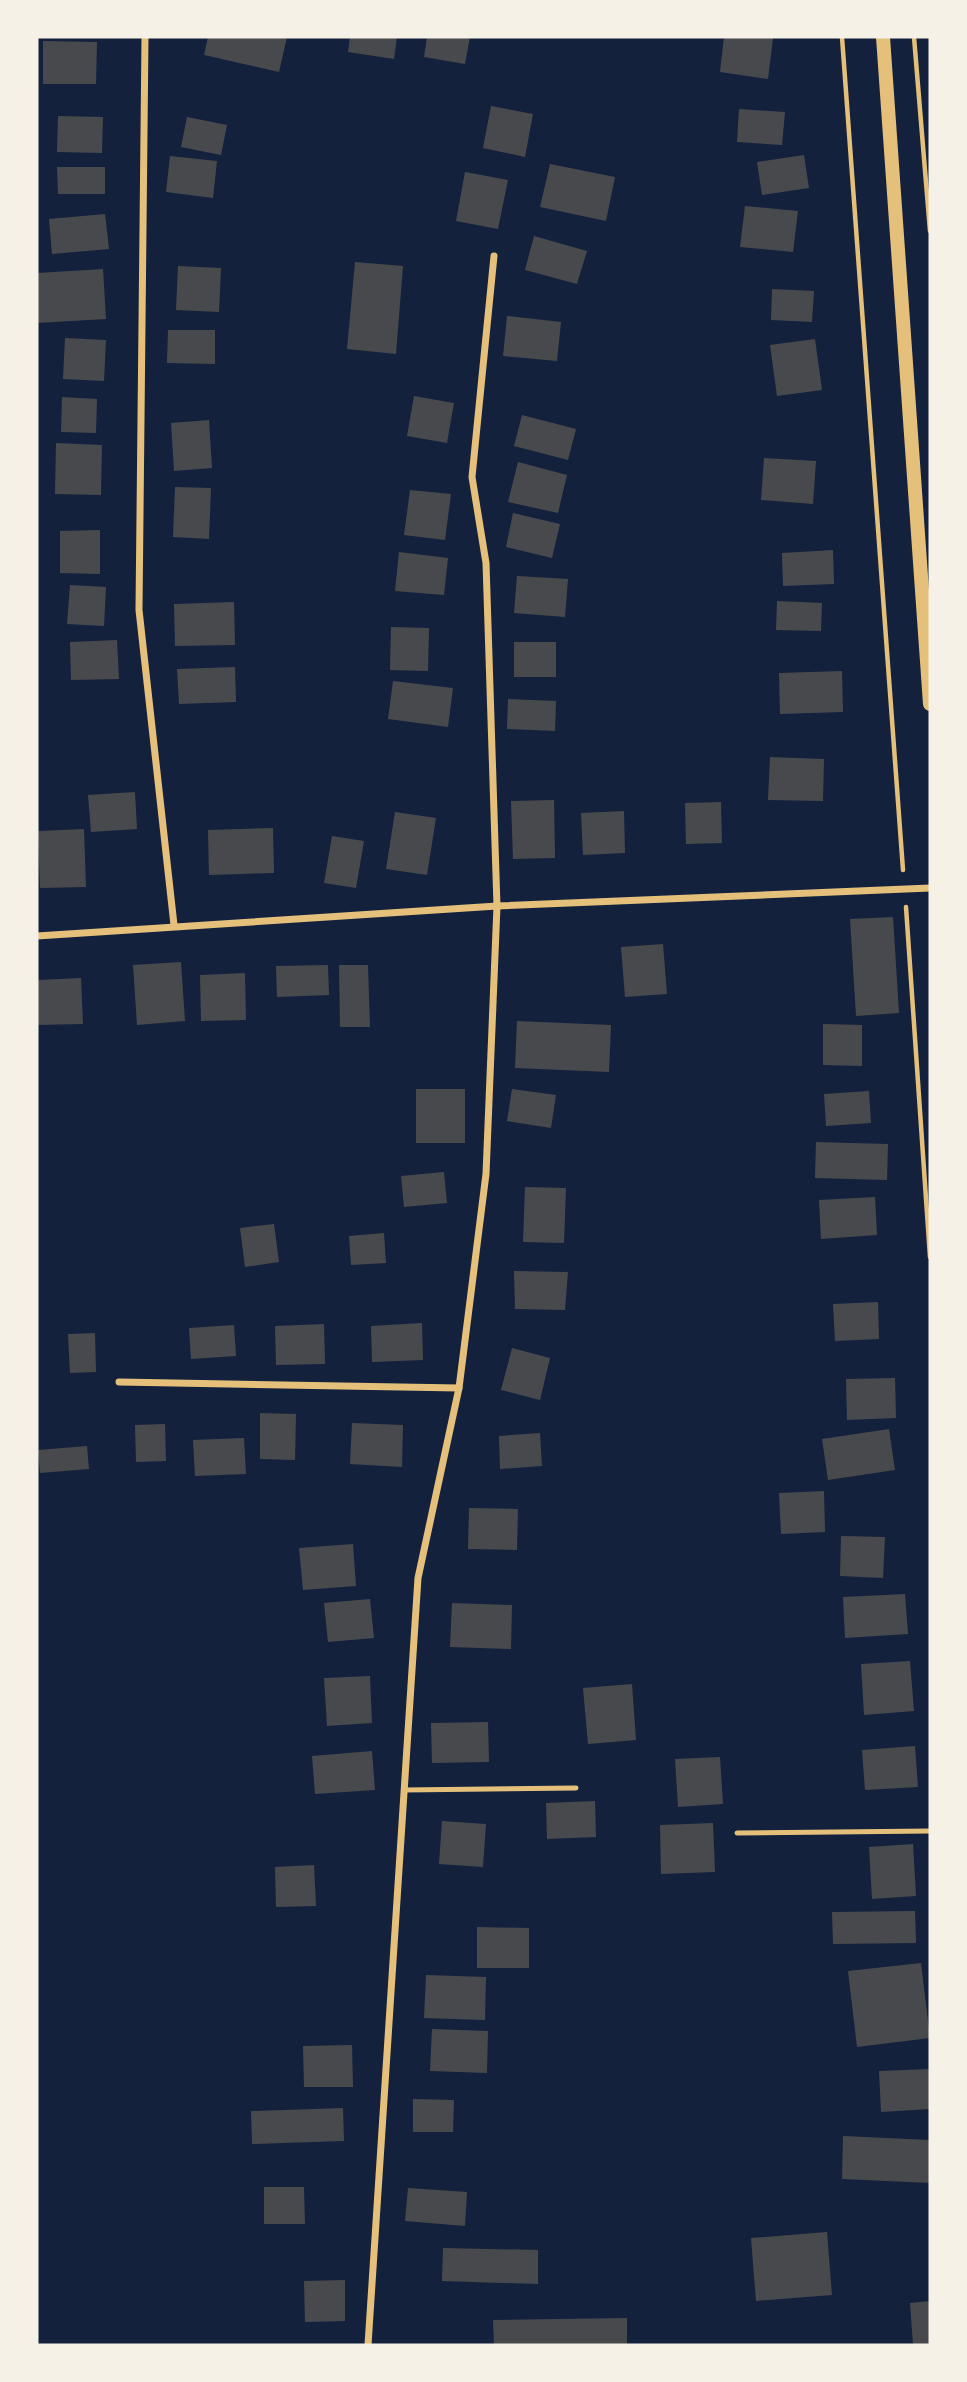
<svg xmlns="http://www.w3.org/2000/svg" width="967" height="2382" font-family="'Work Sans',sans-serif">
<rect width="100%" height="100%" fill="#14213d"/>
<g fill="#48494c">
<polygon points="208,37 287,37 279,72 204,55"/>
<polygon points="350,37 397,37 394,59 348,52"/>
<polygon points="427,37 470,37 465,64 424,57"/>
<polygon points="724,37 773,38 768,79 720,72"/>
<polygon points="43,41 97,42 96,84 43,84"/>
<polygon points="491,106 533,114 525,157 483,148"/>
<polygon points="739,109 785,112 782,145 737,142"/>
<polygon points="58,116 103,117 102,153 57,152"/>
<polygon points="187,117 227,125 221,155 181,147"/>
<polygon points="804,155 809,188 762,195 757,162"/>
<polygon points="170,156 217,161 213,198 166,192"/>
<polygon points="550,164 615,177 606,221 540,207"/>
<polygon points="57,167 105,167 105,194 58,194"/>
<polygon points="465,172 508,180 498,229 456,221"/>
<polygon points="745,206 798,211 793,252 740,247"/>
<polygon points="105,214 109,249 52,254 49,219"/>
<polygon points="534,236 587,251 577,284 525,270"/>
<polygon points="355,262 403,266 396,354 347,349"/>
<polygon points="178,266 221,268 219,312 176,310"/>
<polygon points="103,269 106,319 37,323 37,273"/>
<polygon points="772,289 814,291 812,322 771,320"/>
<polygon points="507,316 561,322 557,361 503,356"/>
<polygon points="168,330 215,330 215,364 167,363"/>
<polygon points="65,338 106,340 104,381 63,379"/>
<polygon points="815,339 822,390 777,396 770,345"/>
<polygon points="414,396 454,403 447,443 407,436"/>
<polygon points="62,397 97,399 96,433 61,432"/>
<polygon points="522,415 576,429 568,460 514,446"/>
<polygon points="209,420 212,468 174,471 171,423"/>
<polygon points="56,443 102,445 101,495 55,494"/>
<polygon points="764,458 816,461 813,504 761,500"/>
<polygon points="518,462 567,475 558,513 508,502"/>
<polygon points="175,487 211,488 209,539 173,537"/>
<polygon points="410,490 451,494 445,540 404,535"/>
<polygon points="513,513 560,524 552,558 506,547"/>
<polygon points="100,530 100,574 60,573 60,531"/>
<polygon points="833,550 834,584 783,586 782,553"/>
<polygon points="399,552 448,558 444,595 395,591"/>
<polygon points="517,576 568,579 565,617 514,613"/>
<polygon points="70,585 106,587 104,626 67,624"/>
<polygon points="777,601 822,603 821,631 776,630"/>
<polygon points="234,602 235,645 175,646 174,604"/>
<polygon points="391,627 429,628 428,671 390,670"/>
<polygon points="117,640 119,679 71,680 70,642"/>
<rect x="514" y="642" width="42" height="35"/>
<polygon points="235,667 236,702 179,704 177,669"/>
<polygon points="842,671 843,712 780,714 779,673"/>
<polygon points="393,681 453,688 448,727 388,719"/>
<polygon points="508,699 556,701 555,731 507,729"/>
<polygon points="770,757 824,759 823,801 768,800"/>
<polygon points="135,792 137,829 91,832 88,795"/>
<polygon points="554,800 555,858 513,859 511,801"/>
<polygon points="721,802 722,843 686,844 685,803"/>
<polygon points="624,811 625,853 583,855 581,813"/>
<polygon points="395,812 436,818 427,875 386,869"/>
<polygon points="273,828 274,873 209,875 208,830"/>
<polygon points="84,829 86,887 40,888 38,831"/>
<polygon points="332,836 364,841 356,888 324,883"/>
<polygon points="893,917 899,1013 856,1016 850,919"/>
<polygon points="663,944 667,994 625,997 621,947"/>
<polygon points="181,962 185,1021 137,1025 133,965"/>
<polygon points="328,965 329,995 277,997 276,966"/>
<polygon points="339,965 368,965 370,1027 340,1027"/>
<polygon points="245,973 246,1020 201,1021 200,975"/>
<polygon points="81,978 83,1024 37,1025 37,980"/>
<polygon points="517,1021 611,1025 609,1072 515,1068"/>
<polygon points="823,1024 862,1025 862,1066 823,1065"/>
<rect x="416" y="1089" width="49" height="54"/>
<polygon points="512,1089 556,1095 551,1128 507,1121"/>
<polygon points="869,1091 871,1123 826,1126 824,1094"/>
<polygon points="816,1142 888,1144 887,1180 815,1178"/>
<polygon points="444,1172 447,1203 404,1207 401,1176"/>
<polygon points="525,1187 566,1188 564,1243 523,1242"/>
<polygon points="875,1197 877,1235 821,1239 819,1200"/>
<polygon points="274,1224 279,1262 245,1267 240,1228"/>
<polygon points="384,1233 386,1263 351,1265 349,1236"/>
<polygon points="514,1271 568,1272 565,1310 515,1309"/>
<polygon points="878,1302 879,1339 835,1341 833,1304"/>
<polygon points="422,1323 423,1360 372,1362 371,1326"/>
<polygon points="324,1324 325,1364 276,1365 275,1326"/>
<polygon points="234,1325 236,1356 191,1359 189,1328"/>
<polygon points="95,1333 96,1372 70,1373 68,1334"/>
<polygon points="512,1348 550,1358 540,1400 501,1390"/>
<polygon points="895,1378 896,1418 847,1420 846,1379"/>
<polygon points="260,1413 296,1414 295,1460 260,1459"/>
<polygon points="352,1423 403,1425 402,1467 350,1464"/>
<polygon points="165,1424 166,1461 136,1462 135,1425"/>
<polygon points="889,1429 895,1470 828,1480 822,1439"/>
<polygon points="540,1433 542,1466 500,1469 499,1436"/>
<polygon points="244,1438 246,1474 195,1476 193,1440"/>
<polygon points="87,1446 89,1469 40,1473 38,1450"/>
<polygon points="824,1491 825,1532 781,1534 779,1493"/>
<polygon points="469,1508 518,1509 517,1550 468,1549"/>
<polygon points="841,1536 885,1537 883,1578 840,1576"/>
<polygon points="353,1544 356,1586 303,1590 299,1548"/>
<polygon points="905,1594 908,1634 845,1638 843,1597"/>
<polygon points="370,1599 374,1638 328,1642 324,1603"/>
<polygon points="452,1603 512,1605 511,1649 450,1647"/>
<polygon points="910,1661 914,1711 864,1715 861,1664"/>
<polygon points="370,1676 372,1723 327,1726 324,1678"/>
<polygon points="632,1684 636,1740 588,1744 583,1688"/>
<polygon points="488,1722 489,1762 432,1763 431,1723"/>
<polygon points="915,1746 918,1787 865,1790 862,1750"/>
<polygon points="372,1751 375,1790 315,1794 312,1756"/>
<polygon points="720,1757 723,1804 678,1807 675,1759"/>
<polygon points="595,1801 596,1837 547,1839 546,1803"/>
<polygon points="442,1821 486,1824 483,1867 439,1864"/>
<polygon points="713,1823 715,1872 661,1874 660,1825"/>
<polygon points="913,1844 916,1896 872,1899 869,1847"/>
<polygon points="314,1865 316,1906 276,1907 275,1867"/>
<polygon points="915,1911 916,1943 833,1944 832,1912"/>
<polygon points="477,1927 529,1928 529,1968 477,1968"/>
<polygon points="921,1963 930,2038 857,2047 848,1971"/>
<polygon points="426,1975 486,1977 485,2020 424,2018"/>
<polygon points="432,2029 488,2031 487,2073 430,2071"/>
<polygon points="352,2045 353,2087 304,2087 303,2046"/>
<polygon points="930,2069 930,2109 881,2112 879,2071"/>
<polygon points="413,2099 454,2100 453,2132 413,2132"/>
<polygon points="343,2108 344,2141 252,2144 251,2111"/>
<polygon points="843,2136 930,2140 930,2183 842,2179"/>
<polygon points="264,2187 304,2187 305,2224 264,2224"/>
<polygon points="408,2188 467,2192 465,2226 405,2221"/>
<polygon points="827,2232 832,2295 756,2301 751,2238"/>
<polygon points="443,2248 538,2250 538,2284 442,2281"/>
<polygon points="345,2280 345,2321 305,2322 304,2281"/>
<polygon points="930,2301 930,2345 913,2345 910,2303"/>
<polygon points="627,2318 627,2345 494,2345 493,2320"/>
</g>
<g fill="none" stroke-linecap="round" stroke-linejoin="round">
<g stroke="#e5c07b" stroke-width="4.5">
<polyline points="842,37 903,870"/>
<polyline points="914,37 930,231"/>
<polyline points="906,907 930,1257"/>
</g>
<g stroke="#e5c07b" stroke-width="5">
<polyline points="404,1790 576,1788"/>
<polyline points="737,1833 930,1831"/>
</g>
<g stroke="#e5c07b" stroke-width="7">
<polyline points="145,37 139,610 174,925"/>
<polyline points="37,936 497,906 930,888"/>
<polyline points="119,1382 459,1388"/>
<polyline points="368,2345 418,1578 459,1388 486,1174 497,906 486,563 472,477 494,256"/>
</g>
<polyline stroke="#e5c07b" stroke-width="14" points="883,37 930,704"/>
</g>
<rect width="967" height="2382" fill="none" stroke="#f6f1e7" stroke-width="77"/>
</svg>
